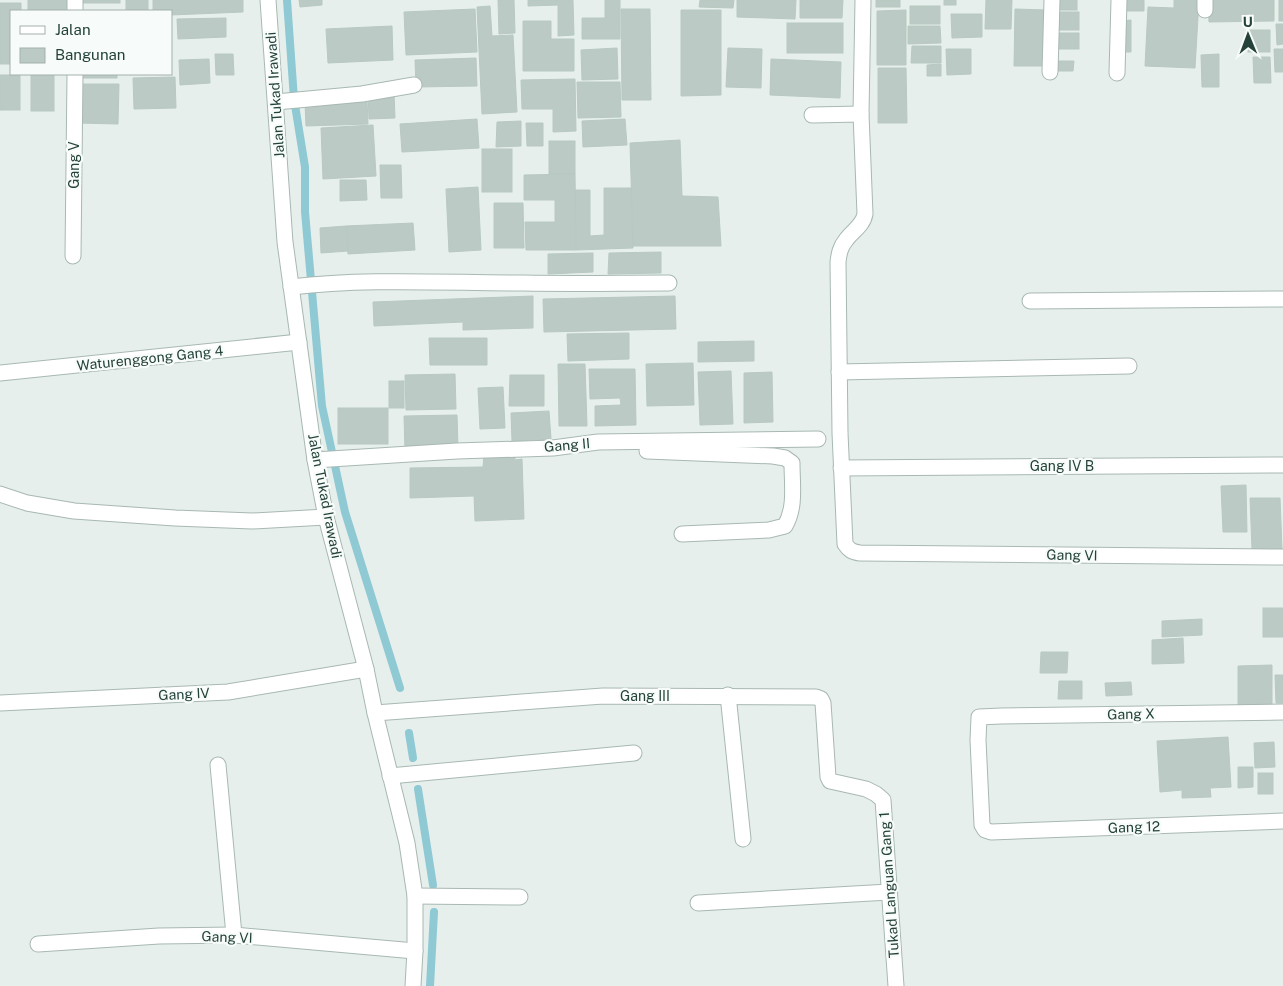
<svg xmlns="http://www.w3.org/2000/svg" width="1283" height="986" font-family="'Public Sans',sans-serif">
<rect width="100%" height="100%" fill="#e6efeb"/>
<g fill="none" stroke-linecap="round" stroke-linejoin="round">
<g stroke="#8ec9d4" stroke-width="8">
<polyline points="287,0 294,99 305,167 305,212 322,406 345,512 400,688"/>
<polyline points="409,733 413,758"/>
<polyline points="418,789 433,885"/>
<polyline points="430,986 434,912"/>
</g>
</g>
<g fill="#bbcac4" stroke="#b8c9c2">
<rect x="28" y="0" width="41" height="11"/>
<rect x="80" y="0" width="40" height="3"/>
<rect x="126" y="0" width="22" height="11"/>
<polygon points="153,0 243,0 243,12 171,15 171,11 153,11"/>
<polygon points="299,0 322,0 322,5 300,7"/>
<polygon points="498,0 514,0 515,33 499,34"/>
<polygon points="528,0 573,0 574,35 558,36 558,5 528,6"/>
<polygon points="605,0 620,0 620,39 582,39 582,18 605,18"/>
<polygon points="700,0 734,0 733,8 699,7"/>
<polygon points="737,0 796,0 795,19 737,17"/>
<polygon points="800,0 843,0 842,18 800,18"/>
<rect x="876" y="0" width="24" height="7"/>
<rect x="944" y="0" width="12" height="5"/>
<polygon points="986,0 1012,0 1011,29 985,29"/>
<rect x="1055" y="0" width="22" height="10"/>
<polygon points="1122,0 1144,0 1144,11 1121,11"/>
<polygon points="1174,0 1199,0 1195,68 1145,66 1148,7 1174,8"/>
<polygon points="1208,0 1274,0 1274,21 1209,22"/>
<rect x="1279" y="0" width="4" height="21"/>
<polygon points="0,3 21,3 21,11 11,11 11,64 0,64"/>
<polygon points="490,6 492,36 513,35 517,112 482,114 477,7"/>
<rect x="910" y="6" width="30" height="18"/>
<polygon points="475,9 477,52 406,55 404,12"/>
<polygon points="621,9 650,9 651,100 622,100"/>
<polygon points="1015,9 1047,10 1046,66 1014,66"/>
<polygon points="681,10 721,10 721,95 681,96"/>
<polygon points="906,10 906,65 877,65 877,11"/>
<rect x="1054" y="12" width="25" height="18"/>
<polygon points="951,14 982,14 982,37 952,38"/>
<polygon points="226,18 226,37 178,39 177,19"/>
<polygon points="1131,20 1131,52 1120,52 1120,21"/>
<polygon points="523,21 551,21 551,39 574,39 574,71 523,71"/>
<rect x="787" y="23" width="56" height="30"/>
<polygon points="1276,24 1283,24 1283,44 1277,45"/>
<polygon points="392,26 393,60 328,63 326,29"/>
<polygon points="908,26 940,26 941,43 908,44"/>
<rect x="1248" y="30" width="22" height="22"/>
<rect x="1054" y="33" width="25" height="16"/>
<polygon points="912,46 941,46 941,63 911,63"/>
<polygon points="617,48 618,79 582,80 581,50"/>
<polygon points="728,48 762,49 761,88 726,87"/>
<polygon points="946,49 971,49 971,74 947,75"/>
<polygon points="1274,49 1283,49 1283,72 1275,72"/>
<polygon points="215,54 233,54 234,75 216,75"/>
<polygon points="1219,54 1219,87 1202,87 1201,55"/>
<polygon points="1253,57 1270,57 1271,83 1254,83"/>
<polygon points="476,58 477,86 416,87 415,60"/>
<polygon points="209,59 210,83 180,85 179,60"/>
<polygon points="771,59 841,62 840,98 770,95"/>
<polygon points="1053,61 1074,61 1073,71 1053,71"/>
<polygon points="941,64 941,76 927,76 927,65"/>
<polygon points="878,68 906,68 907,123 878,123"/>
<rect x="31" y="74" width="23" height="37"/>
<rect x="81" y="74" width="36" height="4"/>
<rect x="0" y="75" width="20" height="35"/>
<polygon points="175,77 176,108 134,109 133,78"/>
<polygon points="575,79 576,131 553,132 553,109 522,109 521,80"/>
<polygon points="577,82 620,82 621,117 578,118"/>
<polygon points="79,84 119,84 118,124 78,123"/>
<polygon points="394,93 395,118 369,119 368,94"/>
<polygon points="367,100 368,124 306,126 305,103"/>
<polygon points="477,119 479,148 402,152 400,124"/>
<polygon points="625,119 627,145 583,147 582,121"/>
<polygon points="521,121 521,146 496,147 497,122"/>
<polygon points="526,123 543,123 543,146 527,146"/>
<polygon points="373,125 376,176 323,179 321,128"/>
<polygon points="680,140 682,196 718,197 721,246 633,246 630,143"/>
<rect x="549" y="141" width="26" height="33"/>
<rect x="482" y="149" width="30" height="43"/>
<polygon points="380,165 401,165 402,198 381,198"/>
<polygon points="575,174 576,250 526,250 525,222 555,222 555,200 524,200 524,175"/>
<polygon points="340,180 366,180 367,200 340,201"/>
<polygon points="478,187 481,250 449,252 446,189"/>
<polygon points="604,188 631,188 633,248 576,250 575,190 590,190 590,236 604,235"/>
<polygon points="494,203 523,203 524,248 494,248"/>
<polygon points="413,223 415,250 348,254 346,226"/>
<polygon points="346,226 348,251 321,253 320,228"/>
<polygon points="661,252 661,273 608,274 609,253"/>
<polygon points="593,253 593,272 548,274 548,254"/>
<polygon points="533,296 533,328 463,330 463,322 374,326 373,302"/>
<polygon points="675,296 676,329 544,332 543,299"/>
<polygon points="629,333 629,359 568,361 567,334"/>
<polygon points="429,338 487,338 487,365 430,365"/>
<polygon points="754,341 754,361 698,362 698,342"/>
<polygon points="693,363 694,405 647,406 646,364"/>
<polygon points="558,364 585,364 587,426 559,426"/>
<polygon points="589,369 635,369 636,425 595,426 595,406 621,405 620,398 590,399"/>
<polygon points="731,371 733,424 700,425 698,372"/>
<polygon points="772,372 773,422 744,423 744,373"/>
<polygon points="455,374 456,409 406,410 405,375"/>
<polygon points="510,375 544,375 544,406 509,406"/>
<rect x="389" y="381" width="15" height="27"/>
<polygon points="503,387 505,428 480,429 478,388"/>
<rect x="338" y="408" width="50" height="36"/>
<polygon points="549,411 551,439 512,441 511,413"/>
<polygon points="457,415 458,449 405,451 404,416"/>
<polygon points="515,454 515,460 522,459 524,519 475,521 474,496 410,498 410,468 483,467 484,455"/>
<polygon points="1246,485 1247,532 1223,532 1221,486"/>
<polygon points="1250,498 1280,498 1282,549 1252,549"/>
<rect x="1263" y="608" width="20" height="29"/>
<polygon points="1202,619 1202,635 1162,637 1162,621"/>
<polygon points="1183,638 1184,663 1152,664 1152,640"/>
<polygon points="1041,652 1068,652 1067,673 1040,673"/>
<polygon points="1272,665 1272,706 1238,707 1238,666"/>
<polygon points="1275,675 1283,675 1283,703 1276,703"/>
<polygon points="1059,681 1082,681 1082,699 1058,699"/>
<polygon points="1131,682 1132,695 1106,696 1105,683"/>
<polygon points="1228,737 1231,787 1210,788 1211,797 1182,798 1182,790 1160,792 1157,741"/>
<polygon points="1274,742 1275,767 1255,768 1254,743"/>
<polygon points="1238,767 1253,767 1253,787 1238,788"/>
<rect x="1258" y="773" width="15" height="21"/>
</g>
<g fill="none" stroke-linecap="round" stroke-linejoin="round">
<g stroke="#a8b8b2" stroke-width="17">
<polyline id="lane" points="1205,0 1205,10"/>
</g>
<g stroke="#a8b8b2" stroke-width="17">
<g id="street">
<polyline points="268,0 285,242 315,460 326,517 366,669 375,713 407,843 415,896 415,951 413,986"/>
<path d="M863 0 861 114 865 214C863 226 852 231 846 240 840 247 839 254 838 262L840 433 845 544C849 550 852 552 860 553L1283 557"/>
<polyline points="75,11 75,0"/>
<polyline points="1050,72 1052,0"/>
<polyline points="1117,73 1119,0"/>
<polyline points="276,102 362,94 414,85"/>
<polyline points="812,115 861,114"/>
<polyline points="73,256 75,74"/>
<path d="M291 287C369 278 446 283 524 283 572 284 621 283 669 283"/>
<polyline points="1030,301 1283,299"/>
<polyline points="839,372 1129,366"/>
<polyline points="0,373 299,342"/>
<path d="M647 451 773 456 785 458 792 463C792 485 796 507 785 526L769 530 682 534"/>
<polyline points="315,460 457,451 553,448 598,442 818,439"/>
<polyline points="841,468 1283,465"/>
<polyline points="0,494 27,503 74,511 175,518 252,521 326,517"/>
<polyline points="728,695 743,839"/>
<polyline points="0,703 228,692 366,669"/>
<polyline points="1283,712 1001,716 979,717 978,740 982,825 985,830 991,832 1283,821"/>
<polyline points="375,713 603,696 816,697 821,699 823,703 828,777 830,781 866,789 876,794 883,800 896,986"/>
<polyline points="218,765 234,935"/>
<polyline points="390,776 634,753"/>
<polyline points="415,896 520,897"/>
<polyline points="698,903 889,892"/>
<polyline points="38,944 159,936 234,935 415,951"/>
</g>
</g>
<use href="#lane" stroke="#fff" stroke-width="15"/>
<use href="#street" stroke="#fff" stroke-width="15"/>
</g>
<g text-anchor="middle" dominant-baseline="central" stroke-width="4.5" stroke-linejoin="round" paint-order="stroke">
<g font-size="14" fill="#24423a" stroke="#f7fbf9">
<text transform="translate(275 95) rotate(-94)">Jalan Tukad Irawadi</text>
<text transform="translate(74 165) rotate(-90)">Gang V</text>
<text transform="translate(150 358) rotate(-6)">Waturenggong Gang 4</text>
<text transform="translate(567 445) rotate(-5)">Gang II</text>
<text x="1062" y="466">Gang IV B</text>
<text transform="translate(325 496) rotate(79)">Jalan Tukad Irawadi</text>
<text transform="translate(1072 555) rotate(1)">Gang VI</text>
<text transform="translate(184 694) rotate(-3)">Gang IV</text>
<text x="645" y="696">Gang III</text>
<text transform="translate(1131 714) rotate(-1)">Gang X</text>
<text transform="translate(1134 827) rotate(-2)">Gang 12</text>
<text transform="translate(889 885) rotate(-94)">Tukad Languan Gang 1</text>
<text transform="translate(227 937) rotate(2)">Gang VI</text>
</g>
</g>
<rect x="10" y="10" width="162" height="65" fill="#f7fbf9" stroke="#a3b1ad"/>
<rect x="20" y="26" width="25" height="8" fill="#ffffff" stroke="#a3b1ad"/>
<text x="55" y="35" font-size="15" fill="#24423a">Jalan</text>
<rect x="20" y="48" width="25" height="15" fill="#bbcac4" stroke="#a3b1ad"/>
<text x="55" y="60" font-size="15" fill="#24423a">Bangunan</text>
<g transform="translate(1248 35) rotate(359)" stroke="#f7fbf9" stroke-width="4" paint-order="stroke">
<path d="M0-4L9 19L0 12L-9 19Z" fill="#24423a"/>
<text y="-8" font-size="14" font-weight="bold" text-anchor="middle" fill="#24423a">U</text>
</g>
</svg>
